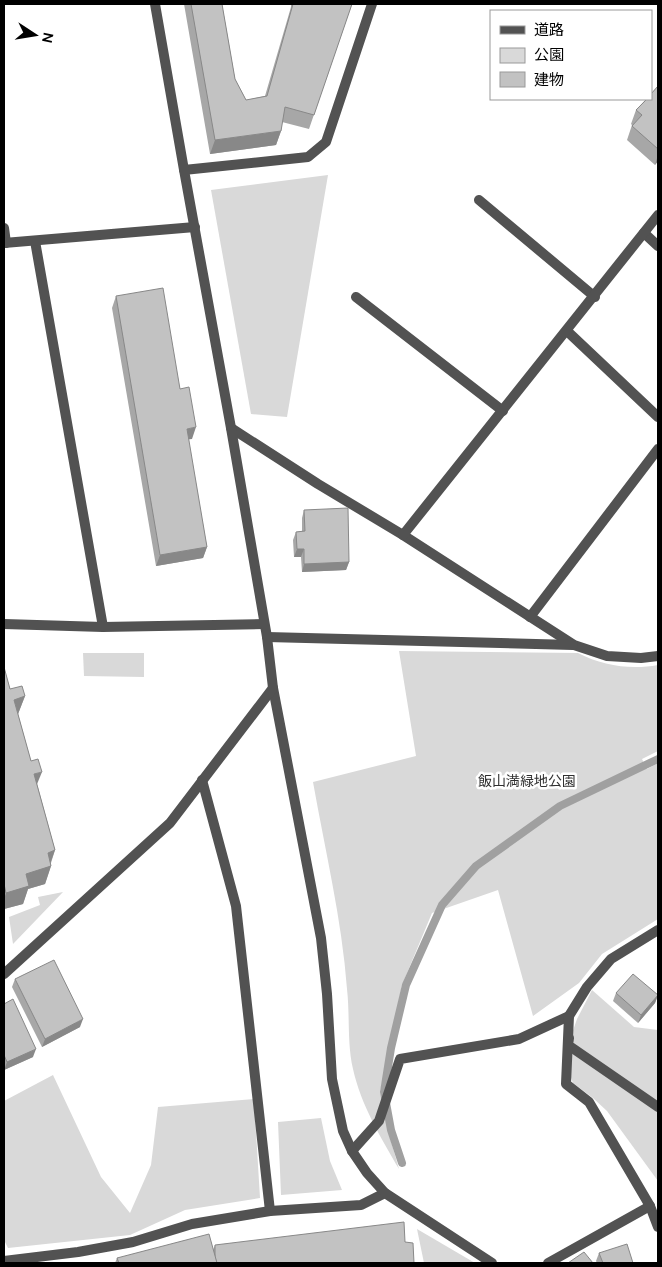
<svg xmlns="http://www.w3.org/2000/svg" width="662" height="1267" font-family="'DM Sans','Noto Sans JP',sans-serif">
<rect width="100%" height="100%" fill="#fff"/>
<g fill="#d9d9d9">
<polygon points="328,175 287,417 251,414 211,190"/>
<path d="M399 651 578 653C603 666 631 670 658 665V751L642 759 647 769 658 763V919L602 954 579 983 533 1016 498 890 432 913 402 985 380 1092 388 1131 399 1169C381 1138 361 1105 353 1069 347 1043 350 1016 347 989 342 920 325 850 313 782L416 756Z"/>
<polygon points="83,653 144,653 144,677 84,676"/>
<polygon points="63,892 13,944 9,917 40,905 38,897"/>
<polygon points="592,990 634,1027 658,1030 658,1181 607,1111 593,1098 573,1083 570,1075 568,1045 577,1019"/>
<polygon points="53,1075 101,1177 130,1213 151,1165 158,1107 254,1099 260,1198 185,1210 130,1235 8,1248 4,1240 4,1101"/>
<polygon points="321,1118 330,1161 342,1190 281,1195 278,1122"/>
<polygon points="417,1229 475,1263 424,1263"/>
</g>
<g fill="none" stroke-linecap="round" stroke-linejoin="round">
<polyline stroke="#a0a0a0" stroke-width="8" points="402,1163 391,1130 384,1092 391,1048 406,985 442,905 476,866 560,806 658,759"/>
<g stroke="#525252" stroke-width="10">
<polyline points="479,200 595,297"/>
<polyline points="644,233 658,246"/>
<polyline points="356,297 503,411"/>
<polyline points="530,617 658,449"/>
<polyline points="202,780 236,906 270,1211"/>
<polyline points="569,1038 568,1045 658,1107"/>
</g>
<g stroke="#525252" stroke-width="10">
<polyline points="184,170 308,157 326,142 372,4"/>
<polyline points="4,228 6,243"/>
<polyline points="35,241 103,627"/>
<polyline points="4,243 195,227"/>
<polyline points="567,331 658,417"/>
<polyline points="231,428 318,484 403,535 574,645 607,656 641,658 658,656"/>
<polyline points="403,535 658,215"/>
<polyline points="4,624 103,627 264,624"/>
<polyline points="267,637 573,645"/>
<polyline points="352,1151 379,1121 400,1059 519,1039 569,1016 587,987 611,959 658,930"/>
<polyline points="650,1206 658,1227"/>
<polyline points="4,1261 78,1252 133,1242 192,1224 270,1211 361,1205 385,1193"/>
<polyline points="548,1263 650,1206 589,1102 566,1084 569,1016"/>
</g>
<g stroke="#525252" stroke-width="10">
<polyline points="155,4 184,170 231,428 267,637 273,688 321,938 327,994 332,1079 343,1131 352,1151 367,1173 385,1193 492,1263"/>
<polyline points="4,974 170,823 273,688"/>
</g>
</g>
<g fill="#a7a7a7">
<polygon points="184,4 222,4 235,79 246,100 265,96 291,7 291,4 352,4 309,129 282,122 281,131 276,145 210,154"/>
<polygon points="658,86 658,161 655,165 627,140 632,125 631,124 636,110"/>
<polygon points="116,296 192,439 188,439 207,547 203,558 156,566 112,308"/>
<polygon points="304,510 349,562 346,570 302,572 301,557 294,557 293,540 296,532 302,531 302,518"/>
<polygon points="4,667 10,689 25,696 18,714 55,850 51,863 51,866 45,884 28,889 23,904 4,909"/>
<polygon points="15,979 80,1027 42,1047 12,987"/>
<polygon points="616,993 658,995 655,1003 638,1023 613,1001"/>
<polygon points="4,1004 33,1057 4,1070"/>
<polygon points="405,1242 414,1263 115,1263 117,1258 213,1250 215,1245"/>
<polygon points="599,1253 633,1263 597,1263 596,1261"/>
</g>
<g fill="#888">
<polygon points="281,131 276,145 210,154 215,140"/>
<polygon points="658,155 658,161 655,165"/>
<polygon points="196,427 192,439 183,440 187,429"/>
<polygon points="207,547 203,558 156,566 160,555"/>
<polygon points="297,549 304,549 301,557 294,557"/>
<polygon points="349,562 346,570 302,572 304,564"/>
<polygon points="25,696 18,714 14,700"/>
<polygon points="42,772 35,789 34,774"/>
<polygon points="55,850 49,867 51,866 45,884 28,889 23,904 4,909 4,899 6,893 48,853"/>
<polygon points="658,995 655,1003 638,1023 641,1015"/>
<polygon points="83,1019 80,1027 42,1047 45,1039"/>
<polygon points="36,1049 33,1057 4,1070 7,1062"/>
</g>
<g fill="#c2c2c2" stroke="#888">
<polygon points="191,4 222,4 235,79 246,100 267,96 293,4 352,4 314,115 285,107 281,131 215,140"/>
<polygon points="658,86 658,149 632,126 642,115 636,110 647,99 651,99 651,94"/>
<polygon points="163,288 180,389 189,387 196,427 187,429 207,547 160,555 116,296"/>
<polygon points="348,508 349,562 304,564 304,549 297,549 296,532 305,531 304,510"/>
<polygon points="4,667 10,689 22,686 25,696 14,700 31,761 38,759 42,772 34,774 55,850 48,853 51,866 26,874 29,886 6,893 4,884"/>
<polygon points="54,960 83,1019 45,1039 15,979"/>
<polygon points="633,974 658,995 641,1015 616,993"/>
<polygon points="13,999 36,1049 7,1062 4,1055 4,1004"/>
<polygon points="404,1222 405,1242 413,1243 414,1263 217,1263 215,1258 215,1245"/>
<polygon points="209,1234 217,1263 119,1263 117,1258"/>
<polygon points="627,1244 633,1263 603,1263 599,1253"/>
<polygon points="584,1252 593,1263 568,1263"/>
</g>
<g text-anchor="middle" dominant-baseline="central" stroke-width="5" stroke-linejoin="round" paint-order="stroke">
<g font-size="14" fill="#303030" stroke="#fff">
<text x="527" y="781">飯山満緑地公園</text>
</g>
</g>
<rect width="662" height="1267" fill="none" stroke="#000000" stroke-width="10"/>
<rect x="490" y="10" width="162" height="90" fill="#ffffff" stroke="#999999"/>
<rect x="500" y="26" width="25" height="8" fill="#525252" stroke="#999999"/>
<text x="534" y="35" font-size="15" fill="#000000">道路</text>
<rect x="500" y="48" width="25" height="15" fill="#d9d9d9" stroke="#999999"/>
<text x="534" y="60" font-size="15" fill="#000000">公園</text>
<rect x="500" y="72" width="25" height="15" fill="#c2c2c2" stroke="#999999"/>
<text x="534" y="85" font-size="15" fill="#000000">建物</text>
<g transform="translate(35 35) rotate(102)" stroke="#ffffff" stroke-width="4" paint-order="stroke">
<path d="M0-4L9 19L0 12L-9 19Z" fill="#000000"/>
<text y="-8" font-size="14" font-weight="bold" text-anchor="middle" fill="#000000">N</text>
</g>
</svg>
